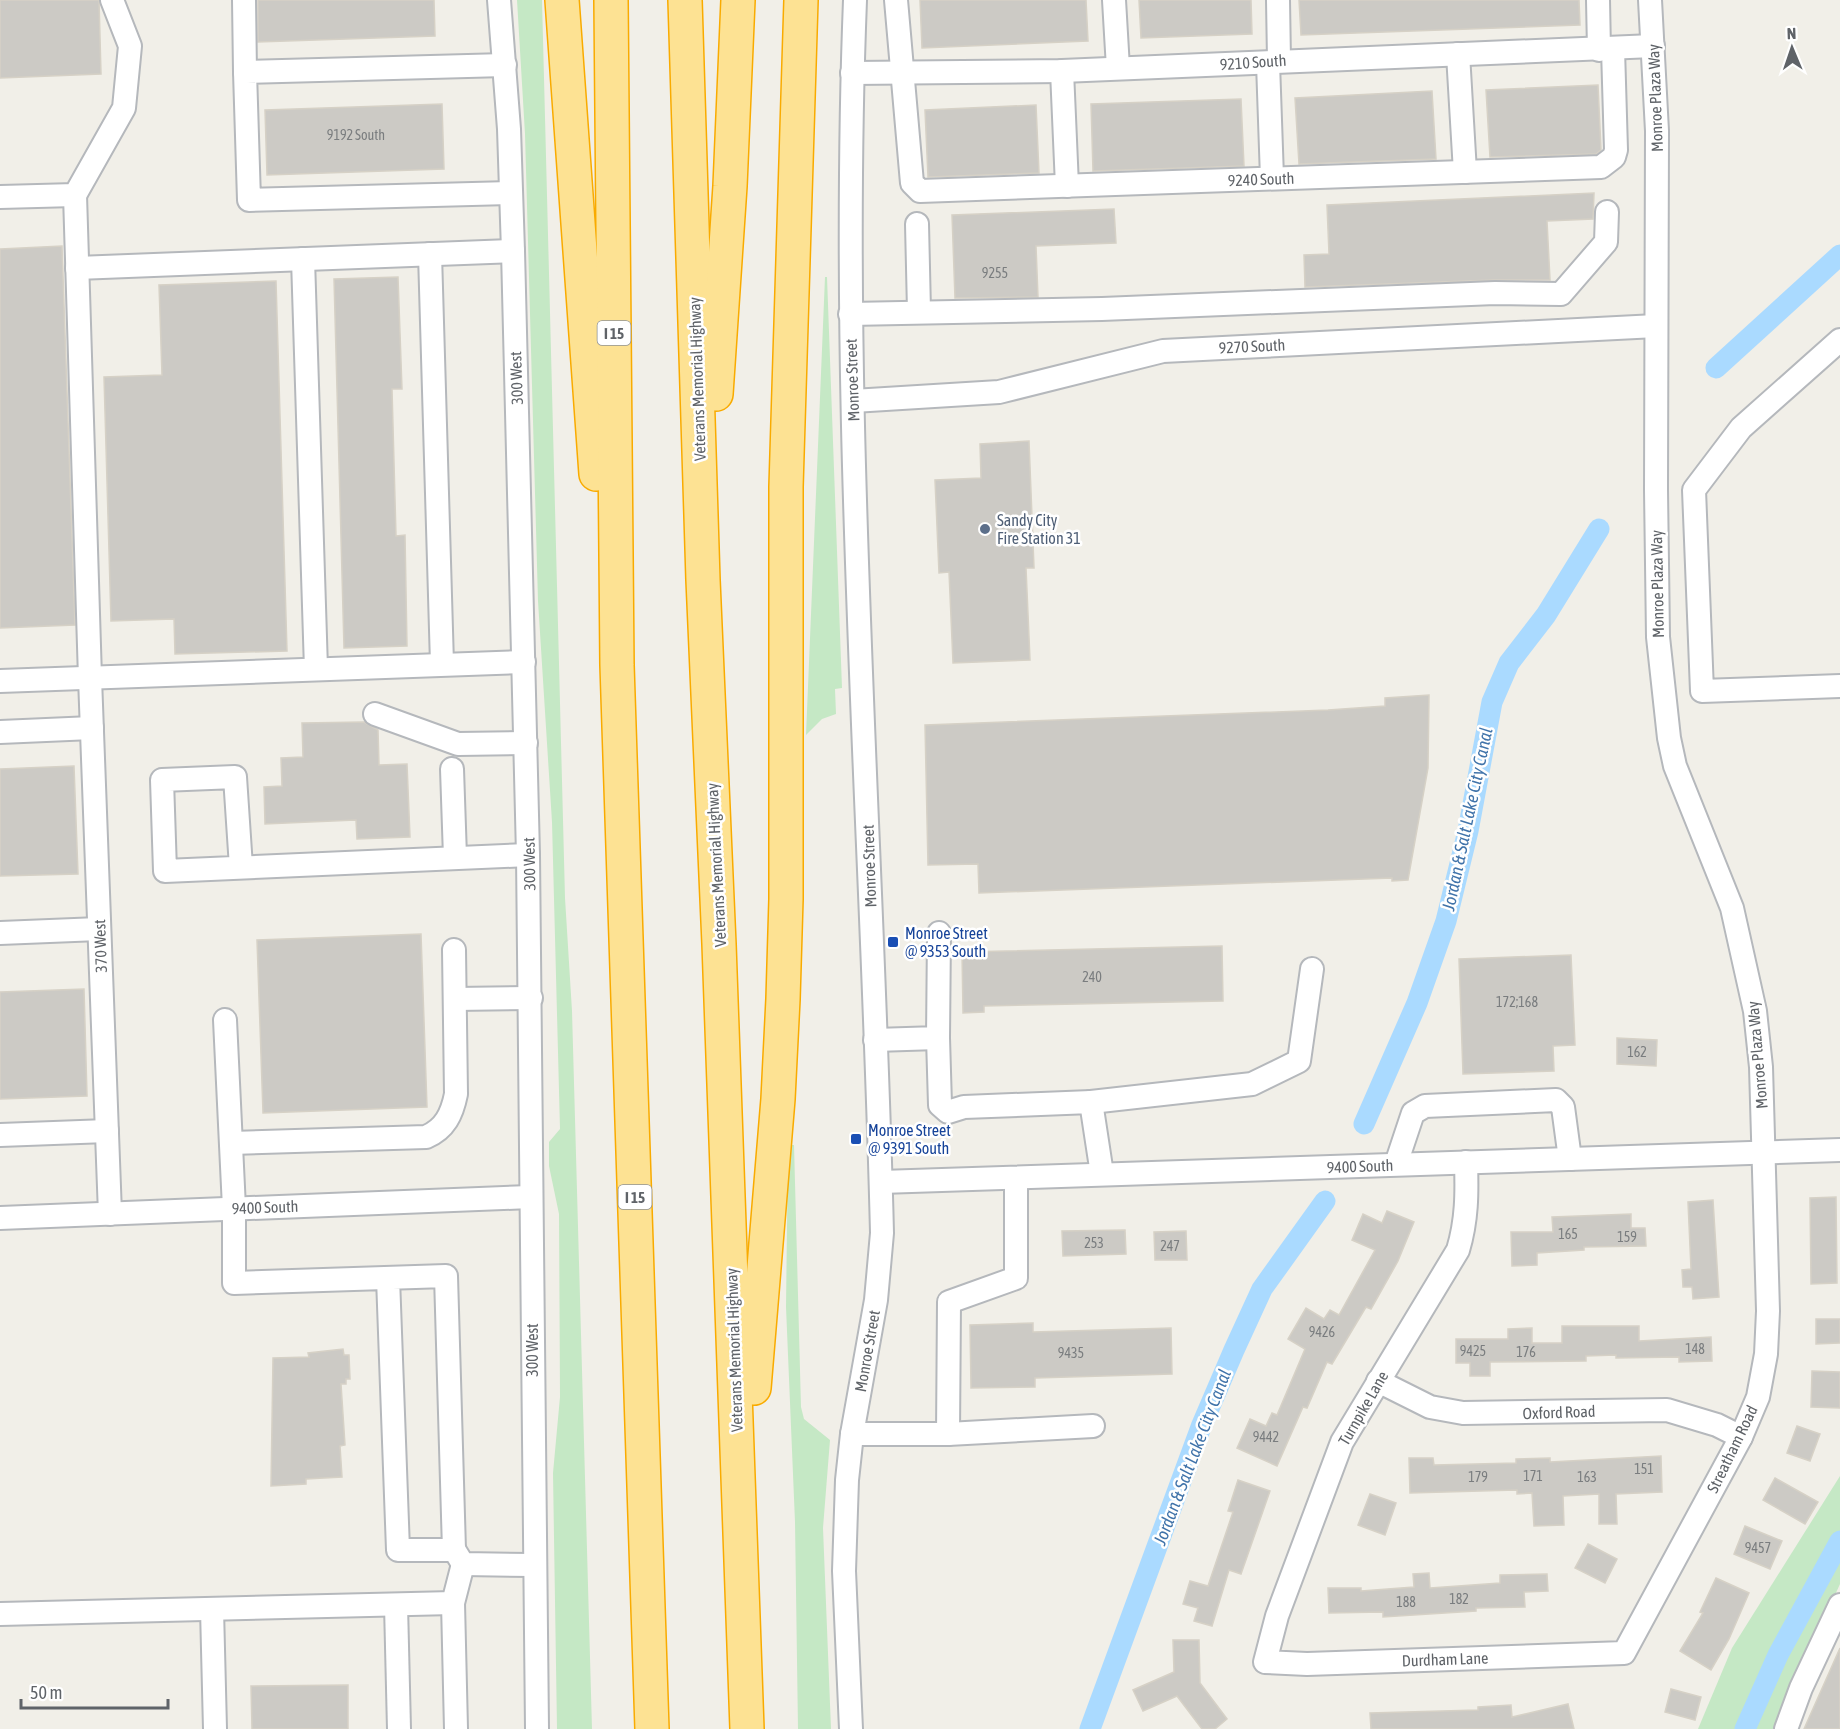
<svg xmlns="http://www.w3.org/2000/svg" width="1840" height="1729" font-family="'Asap Condensed',sans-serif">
<rect width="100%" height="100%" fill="#f1efe8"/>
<g fill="#c5e8c5">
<polygon points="517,0 542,0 565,898 572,1011 592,1729 557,1729 553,1473 560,1397 559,1214 549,1166 549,1142 560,1129 552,822 538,601 525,134"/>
<polygon points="825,277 827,277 842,688 835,689 836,714 822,719 806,735"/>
<polygon points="788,1145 794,1145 801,1407 804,1419 830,1440 823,1528 831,1729 798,1729 795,1522 786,1307"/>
<polygon points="1840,1476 1840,1584 1774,1729 1698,1729 1732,1648"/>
</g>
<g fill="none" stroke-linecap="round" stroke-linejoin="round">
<g stroke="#aadaff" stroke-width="21">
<polyline points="1716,368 1840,255"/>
<polyline points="1364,1124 1417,1003 1446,921 1468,831 1492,702 1509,663 1546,615 1599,529"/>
<polyline points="1090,1729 1201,1427 1234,1350 1262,1289 1325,1201"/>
<polyline points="1745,1729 1778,1655 1840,1541"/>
</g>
</g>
<g fill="#cccac5" stroke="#d6d1c6" stroke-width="1.5">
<polygon points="0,0 99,0 101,74 0,78"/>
<polygon points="258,0 434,0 435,36 258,42"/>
<polygon points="920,0 1086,0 1088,41 922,48"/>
<polygon points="1139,0 1251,0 1252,34 1141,38"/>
<polygon points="1299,0 1579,0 1580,25 1301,35"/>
<polygon points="1598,85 1601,150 1596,154 1490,157 1486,90"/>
<polygon points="1432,91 1436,159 1299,164 1295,98"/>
<polygon points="1241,99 1244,166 1093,171 1091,104"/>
<polygon points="442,104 444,169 267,175 265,110"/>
<polygon points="1036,105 1039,173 928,177 925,110"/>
<polygon points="1594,193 1593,219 1547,221 1550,280 1494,280 1305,287 1304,255 1329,254 1327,205"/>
<polygon points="1114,209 1116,243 1036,246 1038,297 955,298 952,215"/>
<polygon points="62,246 75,625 0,628 0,249"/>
<polygon points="398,277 402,389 392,389 396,536 405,535 407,646 344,648 334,279"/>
<polygon points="276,281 287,651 175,654 174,619 111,621 104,377 162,375 159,285"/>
<polygon points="1029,441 1034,568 1026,568 1030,660 953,663 949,572 939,573 935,480 981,478 980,444"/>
<polygon points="1429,695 1428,768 1408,880 1392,881 1392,878 979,893 978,864 928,865 925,725 1328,710 1385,706 1385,698"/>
<polygon points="364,722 378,730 379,765 407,764 410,837 357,839 356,820 265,824 264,787 282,786 281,758 303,757 302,723"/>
<polygon points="74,766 78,874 0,876 0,769"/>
<polygon points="421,934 427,1107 263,1113 257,940"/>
<polygon points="1222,946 1223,1001 984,1006 984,1012 963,1013 962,952"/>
<polygon points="1571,955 1575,1045 1553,1046 1554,1071 1463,1074 1459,959"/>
<polygon points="84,989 87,1096 0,1099 0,992"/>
<polygon points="1617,1038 1657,1040 1656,1066 1617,1064"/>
<polygon points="1836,1197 1837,1283 1811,1284 1810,1198"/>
<polygon points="1713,1200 1719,1297 1693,1299 1692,1287 1683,1287 1682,1270 1691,1269 1688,1202"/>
<polygon points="1387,1211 1414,1222 1398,1261 1371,1309 1366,1307 1332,1364 1327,1362 1307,1408 1303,1407 1277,1466 1237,1448 1250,1419 1266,1426 1272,1413 1277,1415 1305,1349 1288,1339 1306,1308 1324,1319 1330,1310 1339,1315 1375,1250 1352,1240 1363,1214 1382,1223"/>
<polygon points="1631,1214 1631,1228 1645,1228 1646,1246 1584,1247 1584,1250 1537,1253 1537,1265 1512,1266 1511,1232 1553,1232 1552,1217"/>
<polygon points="1125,1230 1126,1254 1063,1256 1062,1231"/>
<polygon points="1186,1231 1187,1260 1155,1260 1154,1232"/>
<polygon points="1816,1319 1840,1319 1840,1343 1816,1344"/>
<polygon points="1033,1323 1033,1332 1171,1328 1172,1374 1035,1378 1035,1387 971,1388 970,1325"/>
<polygon points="1562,1326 1639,1326 1639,1341 1711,1337 1712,1361 1679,1362 1679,1357 1616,1358 1616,1355 1586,1356 1586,1361 1490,1362 1490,1376 1470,1376 1470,1363 1456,1363 1456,1339 1508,1339 1508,1329 1532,1328 1532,1343 1562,1343"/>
<polygon points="343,1349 344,1355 349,1355 350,1379 346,1379 346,1384 341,1384 345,1445 340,1446 342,1477 306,1479 306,1484 271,1486 273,1358 309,1357 308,1353"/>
<polygon points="1812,1371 1840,1372 1840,1408 1811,1407"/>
<polygon points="1797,1426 1820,1434 1810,1461 1787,1453"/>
<polygon points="1661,1456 1662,1492 1616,1494 1617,1524 1599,1524 1599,1494 1563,1496 1564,1525 1534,1526 1532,1493 1517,1494 1517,1490 1410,1493 1409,1458 1433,1458 1434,1465 1516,1463 1516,1459 1550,1458 1550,1462"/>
<polygon points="1775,1478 1818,1502 1805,1524 1763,1500"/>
<polygon points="1238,1480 1270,1491 1241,1574 1229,1570 1212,1626 1194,1621 1198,1608 1183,1604 1190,1581 1208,1586 1233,1512 1228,1511"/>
<polygon points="1370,1494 1396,1503 1385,1535 1358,1525"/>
<polygon points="1745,1526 1782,1541 1770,1569 1734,1554"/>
<polygon points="1588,1544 1617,1559 1605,1583 1575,1568"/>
<polygon points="1429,1573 1430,1588 1500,1583 1500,1575 1547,1574 1548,1591 1524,1592 1525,1607 1476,1608 1476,1611 1383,1617 1383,1612 1329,1613 1328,1588 1361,1588 1361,1591 1414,1587 1413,1574"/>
<polygon points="1716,1578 1749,1593 1729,1639 1711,1670 1680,1651 1703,1613 1700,1612"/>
<polygon points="1173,1640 1199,1640 1200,1683 1227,1719 1215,1729 1202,1729 1177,1696 1143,1711 1133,1690 1174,1672"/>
<polygon points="1840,1648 1840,1729 1804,1729"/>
<polygon points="348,1685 348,1729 252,1729 251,1686"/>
<polygon points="1671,1689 1701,1697 1695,1720 1665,1712"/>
<polygon points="1568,1704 1574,1729 1371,1729 1370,1713 1478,1710 1478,1707 1511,1705 1512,1717"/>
</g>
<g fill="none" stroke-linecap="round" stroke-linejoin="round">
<g stroke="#b5b8bc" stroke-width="26">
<g id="minor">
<polyline points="244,0 245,72"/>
<polyline points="499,0 509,129 513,251 528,855 537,1729"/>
<polyline points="896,0 912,183 920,191 1601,167 1614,157 1616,150 1613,49"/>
<polyline points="1114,0 1118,68"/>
<polyline points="1278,0 1279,60"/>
<polyline points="1598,0 1599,50"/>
<polyline points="1458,54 1465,172"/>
<polyline points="1268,63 1272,178"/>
<polyline points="505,65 245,72 249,200 511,193"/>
<polyline points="1062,71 1067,186"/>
<polyline points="852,73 1062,71 1653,46"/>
<polyline points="75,195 90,678 110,1214"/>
<polyline points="0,197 75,195 124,108 130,46 112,0"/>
<polyline points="917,224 919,311"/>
<polyline points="430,254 442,664"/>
<polyline points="303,259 316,669"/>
<polyline points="77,268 513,251"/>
<polyline points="850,314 1102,309 1495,293 1561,294 1606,242 1607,212"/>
<polyline points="1840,340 1741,428 1694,490 1702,691 1840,686"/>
<polyline points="853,401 999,392 1163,351 1656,326"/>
<polyline points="0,681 524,662"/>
<polyline points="375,714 458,744 526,743"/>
<polyline points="0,732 92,728"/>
<polyline points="452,769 455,857"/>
<polyline points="241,867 235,777 162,780 165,871 528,855"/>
<polyline points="0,933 99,929"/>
<polyline points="455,999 531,998"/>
<polyline points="225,1020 234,1208 234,1283 446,1276 454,1550 398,1550 388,1278"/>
<polyline points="938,1038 940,1105 948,1112 964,1107 1091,1102 1102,1174"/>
<polyline points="875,1040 938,1038 939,933"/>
<polyline points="1091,1102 1252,1084 1299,1061 1312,969"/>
<polyline points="0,1135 107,1131"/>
<path d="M231 1143 426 1137C445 1129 452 1114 456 1094L454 950"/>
<path d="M1466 1162C1467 1193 1467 1220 1458 1250L1342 1442 1277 1616 1265 1662 1307 1664 1624 1653 1741 1437 1758 1397 1766 1354 1768 1311 1761 1067 1755 1011 1732 908 1675 766 1669 738 1658 637 1656 490 1657 131 1650 0"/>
<polyline points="1396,1164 1413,1113 1425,1106 1556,1100 1563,1107 1570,1159"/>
<polyline points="881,1182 1840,1150"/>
<polyline points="0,1218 530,1197"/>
<polyline points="1378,1381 1430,1407 1463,1413 1667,1410 1717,1425 1741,1437"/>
<polyline points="852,1434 948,1434 949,1302 1016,1278 1016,1178"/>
<polyline points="948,1434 1093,1426"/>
<polyline points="455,1551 463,1564 533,1565"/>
<polyline points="453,1603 456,1729"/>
<polyline points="396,1605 399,1729"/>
<polyline points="212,1609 215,1729"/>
<polyline points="0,1614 453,1603 463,1564"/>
<path d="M851 1729 844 1571 847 1480 852 1434 876 1300 882 1233C872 822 839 411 855 0"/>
<polyline points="1786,1729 1801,1688 1840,1605"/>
</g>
</g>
<g stroke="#f9ab00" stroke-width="36">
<g id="highway">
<polyline points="562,0 596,474"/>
<polyline points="611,0 617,665 652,1729"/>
<polyline points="685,0 703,580 719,944 747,1729"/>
<polyline points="716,394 730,186 738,0"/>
<polyline points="754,1388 778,1099 783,999 786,899 786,487 801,0"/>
</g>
</g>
<use href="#minor" stroke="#fff" stroke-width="22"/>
<use href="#highway" stroke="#fde293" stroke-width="33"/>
</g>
<circle fill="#5c6f8a" stroke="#fff" stroke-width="2" cx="985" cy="529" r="6"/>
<g fill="#1a4fb4" stroke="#fff" stroke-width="2">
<rect x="887" y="936" width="12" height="12" rx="3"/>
<rect x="850" y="1133" width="12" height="12" rx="3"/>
</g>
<g text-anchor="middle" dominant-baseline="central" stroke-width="5" stroke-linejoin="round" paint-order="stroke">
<g font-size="14" fill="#7a7d7f">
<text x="356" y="135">9192 South</text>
<text x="995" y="273">9255</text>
<text x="1092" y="977">240</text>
<text x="1517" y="1002">172;168</text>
<text x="1637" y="1052">162</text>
<text x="1568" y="1234">165</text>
<text x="1627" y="1237">159</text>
<text x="1094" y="1243">253</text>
<text x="1170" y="1246">247</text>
<text x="1322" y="1332">9426</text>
<text x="1695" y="1349">148</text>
<text x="1473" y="1351">9425</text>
<text x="1526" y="1352">176</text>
<text x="1071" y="1353">9435</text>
<text x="1266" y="1437">9442</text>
<text x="1644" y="1469">151</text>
<text x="1533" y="1476">171</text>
<text x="1478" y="1477">179</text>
<text x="1587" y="1477">163</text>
<text x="1758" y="1548">9457</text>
<text x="1459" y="1599">182</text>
<text x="1406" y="1602">188</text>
</g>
<g fill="#fff" stroke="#8f9295" stroke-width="1.5">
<rect x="597.5" y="321" width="33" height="24" rx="4.5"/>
<rect x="618.5" y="1185" width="33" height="24" rx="4.5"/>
</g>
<g font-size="15" font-weight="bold" fill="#5f6368">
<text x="614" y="333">I 15</text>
<text x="635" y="1197">I 15</text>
</g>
<g font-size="16" fill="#5f6368" stroke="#fff">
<text transform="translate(1253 62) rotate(-4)">9210 South</text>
<text transform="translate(1655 98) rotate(-92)">Monroe Plaza Way</text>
<text transform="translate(1261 179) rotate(-2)">9240 South</text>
<text transform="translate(1252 346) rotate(-3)">9270 South</text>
<text transform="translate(516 378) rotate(-92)">300 West</text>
<text transform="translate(697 379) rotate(-92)">Veterans Memorial Highway</text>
<text transform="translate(852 380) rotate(-92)">Monroe Street</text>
<text transform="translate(1657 584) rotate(-91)">Monroe Plaza Way</text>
<text transform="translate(529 864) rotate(-91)">300 West</text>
<text transform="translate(716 865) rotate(-93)">Veterans Memorial Highway</text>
<text transform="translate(869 866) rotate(-92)">Monroe Street</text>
<text transform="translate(100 946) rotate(-92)">370 West</text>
<text transform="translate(1757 1055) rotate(-95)">Monroe Plaza Way</text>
<text transform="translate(1360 1166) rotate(-2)">9400 South</text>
<text transform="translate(265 1207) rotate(-2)">9400 South</text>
<text transform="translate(532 1350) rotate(-90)">300 West</text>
<text transform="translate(734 1350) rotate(-92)">Veterans Memorial Highway</text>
<text transform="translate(867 1351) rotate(-80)">Monroe Street</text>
<text transform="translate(1363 1408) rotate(-60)">Turnpike Lane</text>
<text transform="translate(1559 1412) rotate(-2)">Oxford Road</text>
<text transform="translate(1732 1449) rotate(-64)">Streatham Road</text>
<text transform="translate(1445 1659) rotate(-2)">Durdham Lane</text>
</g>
<g font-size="16" fill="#4e5e75" stroke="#fff" text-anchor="start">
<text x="997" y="520">Sandy City<tspan x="997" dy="18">Fire Station 31</tspan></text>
</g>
<g font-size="16" fill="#164399" stroke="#fff" text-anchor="start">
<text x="905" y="933">Monroe Street<tspan x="905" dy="18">@ 9353 South</tspan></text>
<text x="868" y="1130">Monroe Street<tspan x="868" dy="18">@ 9391 South</tspan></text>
</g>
<g font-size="18" font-style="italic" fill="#4174aa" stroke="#fff">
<text transform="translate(1467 819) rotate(-78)">Jordan &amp; Salt Lake City Canal</text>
<text transform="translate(1192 1457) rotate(-69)">Jordan &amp; Salt Lake City Canal</text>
</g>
</g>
<g transform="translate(1792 48) rotate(358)" stroke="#ffffff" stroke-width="4.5" paint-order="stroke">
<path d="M0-4.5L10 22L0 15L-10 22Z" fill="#5f6368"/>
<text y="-9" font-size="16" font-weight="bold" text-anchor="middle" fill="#5f6368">N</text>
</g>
<path d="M21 1699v9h147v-9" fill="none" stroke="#5f6368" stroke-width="3"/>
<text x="30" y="1699" font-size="18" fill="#5f6368" stroke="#ffffff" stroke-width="4.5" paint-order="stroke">50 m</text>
</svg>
